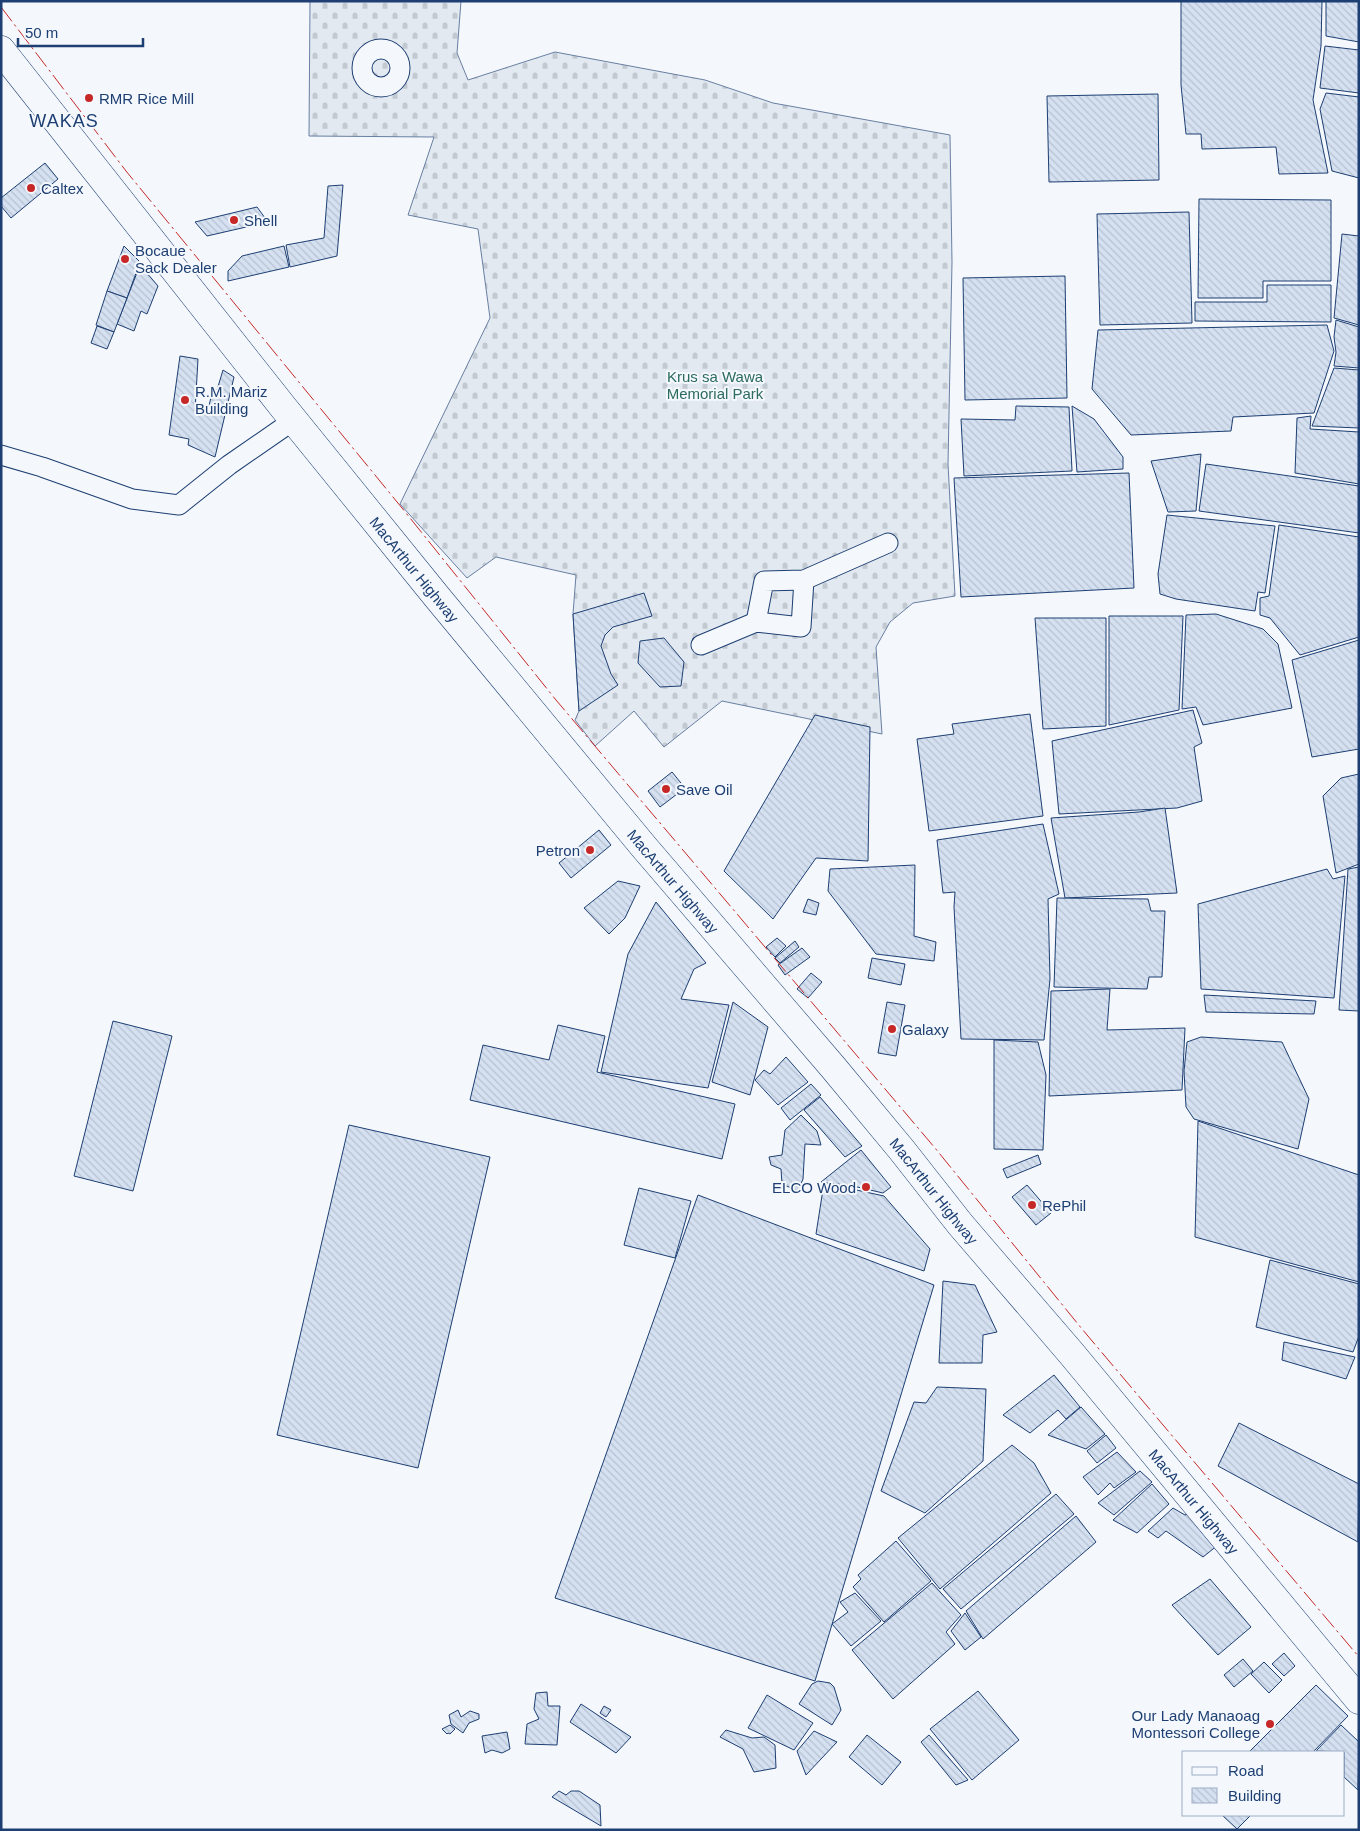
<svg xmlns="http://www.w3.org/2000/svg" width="1360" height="1831" font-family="Arial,sans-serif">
<defs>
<pattern id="cemetery-stones" width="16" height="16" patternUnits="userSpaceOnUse" patternTransform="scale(1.25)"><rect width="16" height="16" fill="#e3e9f0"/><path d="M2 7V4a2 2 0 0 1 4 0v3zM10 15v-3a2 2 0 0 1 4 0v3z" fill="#c2c9d1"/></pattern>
<pattern id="building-back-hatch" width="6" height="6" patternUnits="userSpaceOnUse" patternTransform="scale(1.25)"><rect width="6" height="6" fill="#d5e0f0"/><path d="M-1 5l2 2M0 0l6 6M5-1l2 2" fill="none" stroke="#b6c1d1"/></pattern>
</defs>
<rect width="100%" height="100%" fill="#f4f7fb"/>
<polygon fill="url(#cemetery-stones)" stroke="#687fa3" points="310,1 461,1 457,53 468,80 555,52 705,80 773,103 950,135 952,262 948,464 955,596 913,603 890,622 876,647 882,734 722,701 664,747 634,711 595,746 575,720 579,711 573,614 576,575 496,557 467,578 400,504 490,318 478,229 408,215 434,137 309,136"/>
<g fill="url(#building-back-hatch)" stroke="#1d3f73">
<polygon points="1181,1 1322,1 1321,46 1313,100 1328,173 1279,174 1276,147 1202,149 1201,134 1186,134 1181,85"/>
<polygon points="1326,1 1359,1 1359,42 1326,36"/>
<polygon points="1325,46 1359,50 1359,93 1320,88"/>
<polygon points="1326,93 1359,97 1359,178 1332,171 1320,109"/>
<polygon points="1158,94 1159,180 1049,182 1047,96"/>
<polygon points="45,163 58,179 11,218 1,206 1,198"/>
<polygon points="343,185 337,256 290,267 286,245 324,238 328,186"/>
<polygon points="1199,199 1331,200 1331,281 1263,281 1263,298 1198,298"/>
<polygon points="257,207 268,222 207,236 195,222"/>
<polygon points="1189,212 1192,323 1100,325 1097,214"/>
<polygon points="1342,234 1359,236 1359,325 1334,318"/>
<polygon points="124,246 140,262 127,298 107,291"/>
<polygon points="284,246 289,267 228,281 228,271 242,256"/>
<polygon points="140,265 158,286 147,314 141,311 134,331 117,324"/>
<polygon points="1065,276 1067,398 965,400 963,278"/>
<polygon points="1267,285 1331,285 1331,322 1195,321 1195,302 1267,302"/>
<polygon points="107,291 127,298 114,332 96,325"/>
<polygon points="1336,320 1359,327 1359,368 1334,366 1336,352 1334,337"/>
<polygon points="1327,325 1334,351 1314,413 1233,417 1231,431 1131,435 1092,389 1098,330"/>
<polygon points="97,326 114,332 107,349 91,343"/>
<polygon points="180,356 198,359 195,411 207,414 213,389 217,390 223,370 234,377 215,457 188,445 189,439 169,435"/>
<polygon points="1334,368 1359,370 1359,428 1312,426"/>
<polygon points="1016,406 1069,407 1072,471 964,476 961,419 1015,420"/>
<polygon points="1072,406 1094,419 1123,457 1123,469 1077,472"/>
<polygon points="1311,416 1310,429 1359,432 1359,484 1295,473 1297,418"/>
<polygon points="1201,454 1196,511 1168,512 1151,461"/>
<polygon points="1206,464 1359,486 1359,533 1199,511"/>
<polygon points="1129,473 1134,588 961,597 954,478"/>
<polygon points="1167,515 1275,526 1265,593 1258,592 1255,611 1176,599 1160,594 1158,574"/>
<polygon points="1279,525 1359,537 1359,637 1300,655 1270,618 1260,615 1260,598 1269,596"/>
<polygon points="644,593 652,616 613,627 605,635 601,646 611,674 618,685 579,711 573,614"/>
<polygon points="1216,614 1263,629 1278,644 1292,708 1203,725 1196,707 1182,709 1186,615"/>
<polygon points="1109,616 1183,616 1179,710 1109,725"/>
<polygon points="1035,618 1106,618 1106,726 1043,729"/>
<polygon points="664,638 684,662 681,686 660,687 638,663 640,641"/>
<polygon points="1359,640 1359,749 1312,757 1292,660"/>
<polygon points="1193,710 1202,743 1194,747 1202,801 1177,808 1059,814 1052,741"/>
<polygon points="1030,714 1043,816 929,831 917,739 954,734 952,724"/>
<polygon points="815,715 870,727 868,861 816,858 773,919 724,871"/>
<polygon points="672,772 685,788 660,807 648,791"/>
<polygon points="1359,774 1359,864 1336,873 1323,796 1341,778"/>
<polygon points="1165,808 1177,893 1065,898 1051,818 1139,812"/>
<polygon points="1043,824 1059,894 1048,899 1050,979 1044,1040 961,1039 954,907 955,892 943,893 937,840"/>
<polygon points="599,830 611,845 571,878 559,863"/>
<polygon points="915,865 914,936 936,942 934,961 876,954 828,891 830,869"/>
<polygon points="1359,867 1359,1011 1339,1010 1348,869"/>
<polygon points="1327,869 1333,879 1345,876 1334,998 1201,989 1198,904"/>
<polygon points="618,881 640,886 625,918 609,934 584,908"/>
<polygon points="1057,898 1148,899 1151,911 1165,911 1162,977 1149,977 1147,989 1054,987"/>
<polygon points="808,899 819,903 816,915 803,912"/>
<polygon points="656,902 706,963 694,969 681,999 729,1005 708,1088 601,1072 628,954"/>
<polygon points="777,938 786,946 775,957 766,947"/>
<polygon points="795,941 799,947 780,963 775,958"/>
<polygon points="802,948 810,957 785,975 778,965"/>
<polygon points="872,958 905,964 901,985 868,978"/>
<polygon points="811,973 822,982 808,998 797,989"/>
<polygon points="1110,989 1107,1030 1185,1028 1182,1090 1049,1096 1051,991"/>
<polygon points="1204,995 1316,1001 1314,1014 1206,1012"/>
<polygon points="733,1002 768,1027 750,1095 712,1082"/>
<polygon points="887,1002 905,1005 896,1056 878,1053"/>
<polygon points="113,1021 172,1036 133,1191 74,1176"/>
<polygon points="558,1025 605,1036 597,1072 735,1104 722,1159 470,1100 483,1045 549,1060"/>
<polygon points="1201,1037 1282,1042 1309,1099 1298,1149 1194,1119 1186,1107 1184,1071 1187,1042"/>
<polygon points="994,1040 1038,1042 1046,1075 1043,1150 994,1149"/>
<polygon points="786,1057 808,1082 778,1105 755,1080 764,1070 770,1074"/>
<polygon points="811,1084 821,1095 790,1120 781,1108"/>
<polygon points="820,1097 862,1146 845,1157 804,1110"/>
<polygon points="801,1115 817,1131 821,1145 805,1144 803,1179 798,1191 782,1184 781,1169 771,1165 769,1157 782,1155 785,1130"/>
<polygon points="1198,1121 1359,1175 1359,1282 1195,1237"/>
<polygon points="349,1125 490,1157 418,1468 277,1435"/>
<polygon points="861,1150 891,1187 883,1193 853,1186 821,1182"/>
<polygon points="1038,1155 1041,1164 1007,1178 1003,1169"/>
<polygon points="824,1183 884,1196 930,1249 924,1271 816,1234"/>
<polygon points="1027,1185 1051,1213 1036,1225 1012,1197"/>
<polygon points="639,1188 691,1201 675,1258 624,1245"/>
<polygon points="698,1195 934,1285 815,1681 555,1598"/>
<polygon points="1270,1260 1359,1284 1359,1336 1353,1352 1256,1327"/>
<polygon points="943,1281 975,1285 997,1332 983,1335 982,1363 939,1363"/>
<polygon points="1284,1342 1355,1357 1346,1379 1282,1360"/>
<polygon points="1054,1375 1080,1407 1066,1419 1058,1410 1030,1433 1003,1415"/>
<polygon points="937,1387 986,1389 983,1461 925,1513 881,1491 914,1402 926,1403"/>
<polygon points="1081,1407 1105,1434 1086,1449 1048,1435"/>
<polygon points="1239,1423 1359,1484 1358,1542 1218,1466"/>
<polygon points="1106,1435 1116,1448 1097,1463 1087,1451"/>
<polygon points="1012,1445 1034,1463 1051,1493 940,1589 898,1538"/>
<polygon points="1117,1452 1136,1472 1114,1488 1110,1483 1098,1495 1083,1477"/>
<polygon points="1140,1471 1152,1482 1114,1515 1098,1503"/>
<polygon points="1152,1484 1169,1504 1137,1533 1113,1520"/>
<polygon points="1056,1494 1074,1514 961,1609 943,1589"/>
<polygon points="1173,1508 1185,1515 1192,1512 1218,1545 1203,1557 1166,1531 1158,1538 1148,1531"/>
<polygon points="1076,1516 1096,1542 983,1639 966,1611"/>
<polygon points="896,1541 931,1581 884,1622 853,1587 861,1579 858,1575"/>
<polygon points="1210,1579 1251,1627 1218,1655 1172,1605"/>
<polygon points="932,1583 961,1615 946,1632 955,1644 893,1699 852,1650"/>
<polygon points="855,1593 881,1621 851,1646 832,1624 848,1612 840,1602"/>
<polygon points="965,1613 981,1637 965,1650 951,1631"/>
<polygon points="1284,1653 1295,1666 1284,1676 1272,1664"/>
<polygon points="1243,1659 1253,1671 1234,1687 1224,1675"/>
<polygon points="1264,1662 1282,1680 1269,1693 1251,1674"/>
<polygon points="818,1681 830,1683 834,1687 841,1710 832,1725 799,1704 812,1684"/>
<polygon points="1316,1685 1348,1716 1313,1752 1249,1752"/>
<polygon points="978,1691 1019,1740 972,1780 930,1729"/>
<polygon points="547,1692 548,1706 560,1706 557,1745 525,1744 527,1724 539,1719 534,1709 536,1693"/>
<polygon points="767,1695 813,1723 794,1750 748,1728"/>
<polygon points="581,1704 631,1737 616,1753 570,1722"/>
<polygon points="604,1706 611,1710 606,1717 600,1713"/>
<polygon points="458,1710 461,1717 470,1711 479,1714 479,1719 469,1723 463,1733 451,1724 449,1715"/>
<polygon points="450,1725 455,1729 450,1734 448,1733 447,1734 442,1729"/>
<polygon points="1341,1725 1359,1742 1358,1790 1344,1777 1344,1752 1316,1751"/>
<polygon points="726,1730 752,1738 764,1737 775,1745 776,1768 754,1772 743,1749 720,1737"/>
<polygon points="814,1731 837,1742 806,1775 797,1751"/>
<polygon points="507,1732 510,1749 502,1753 492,1750 485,1753 482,1736"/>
<polygon points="867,1735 901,1762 882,1785 849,1757"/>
<polygon points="929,1735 968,1780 956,1785 921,1742"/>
<polygon points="559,1791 566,1795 571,1791 579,1791 600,1805 601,1826 552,1797"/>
<polygon points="1222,1815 1251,1815 1237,1829"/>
</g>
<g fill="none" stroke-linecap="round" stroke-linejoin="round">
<g stroke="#1d3f73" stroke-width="21">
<g id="minor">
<circle cx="381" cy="68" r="19"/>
<polyline points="1,455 42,467 132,499 179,505 229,465 294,420"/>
<polyline points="756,622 764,581 804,580 888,543"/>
<polyline points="701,645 756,622 801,627 804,580"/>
</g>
</g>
<g stroke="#1d3f73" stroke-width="29">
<g id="highway">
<path id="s1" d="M1 50 283 407 437 597 644 847 832 1066 901 1149 960 1224 1071 1353 1359 1700"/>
</g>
</g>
<use href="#minor" stroke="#f4f7fb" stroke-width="19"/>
<use href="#highway" stroke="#f4f7fb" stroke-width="28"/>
<polyline stroke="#c62828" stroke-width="1" stroke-dasharray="18 4 2.5 4" stroke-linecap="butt" points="1,7 126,171 402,508 556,700 935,1148 1082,1329 1359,1657"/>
</g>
<g fill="#c62828" stroke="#f4f7fb" stroke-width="2">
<circle cx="89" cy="98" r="5"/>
<circle cx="31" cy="188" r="5"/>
<circle cx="234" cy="220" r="5"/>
<circle cx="125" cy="259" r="5"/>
<circle cx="185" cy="400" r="5"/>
<circle cx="666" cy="789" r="5"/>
<circle cx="590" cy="850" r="5"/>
<circle cx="892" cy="1029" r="5"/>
<circle cx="866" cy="1187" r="5"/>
<circle cx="1032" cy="1205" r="5"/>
<circle cx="1270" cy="1724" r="5"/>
</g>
<g text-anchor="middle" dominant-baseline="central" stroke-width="4" stroke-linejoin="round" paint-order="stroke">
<g font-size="15" fill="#1d3f73" stroke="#f4f7fb" text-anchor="start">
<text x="99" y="98">RMR Rice Mill</text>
<text x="41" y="188">Caltex</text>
<text x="244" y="220">Shell</text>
<text x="135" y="250">Bocaue<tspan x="135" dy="17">Sack Dealer</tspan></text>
<text x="195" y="391">R.M. Mariz<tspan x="195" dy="17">Building</tspan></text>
<text x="676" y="789">Save Oil</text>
<text x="580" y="850" text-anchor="end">Petron</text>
<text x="902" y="1029">Galaxy</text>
<text x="856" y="1187" text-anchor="end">ELCO Wood</text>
<text x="1042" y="1205">RePhil</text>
<text x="1260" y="1715" text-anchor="end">Our Lady Manaoag<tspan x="1260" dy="17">Montessori College</tspan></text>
</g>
<g font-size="15" fill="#2c6c60" stroke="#f4f7fb">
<text x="715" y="376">Krus sa Wawa<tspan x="715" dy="17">Memorial Park</tspan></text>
</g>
<g font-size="15" fill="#1d3f73" stroke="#f4f7fb">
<text stroke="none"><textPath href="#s1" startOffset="664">MacArthur Highway</textPath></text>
<text stroke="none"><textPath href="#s1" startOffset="1069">MacArthur Highway</textPath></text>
<text stroke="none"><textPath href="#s1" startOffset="1474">MacArthur Highway</textPath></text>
<text stroke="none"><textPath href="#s1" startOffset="1879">MacArthur Highway</textPath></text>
</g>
<g font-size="18" letter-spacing="1" fill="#1d3f73" stroke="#f4f7fb">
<text x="64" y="121">WAKAS</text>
</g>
</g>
<rect width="1360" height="1831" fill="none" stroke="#1d3f73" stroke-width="5"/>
<rect x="1182" y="1751" width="162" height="65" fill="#f4f7fb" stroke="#9eadc5"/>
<rect x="1192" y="1767" width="25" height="8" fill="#f4f7fb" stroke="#9eadc5"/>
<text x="1228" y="1776" font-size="15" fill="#1d3f73">Road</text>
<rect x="1192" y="1788" width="25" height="15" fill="url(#building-back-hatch)" stroke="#9eadc5"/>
<text x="1228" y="1801" font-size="15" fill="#1d3f73">Building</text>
<path d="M18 38v8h125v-8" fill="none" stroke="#1d3f73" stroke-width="2.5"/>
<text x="25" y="38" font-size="15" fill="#1d3f73" stroke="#f4f7fb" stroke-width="4" paint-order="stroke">50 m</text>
</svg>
